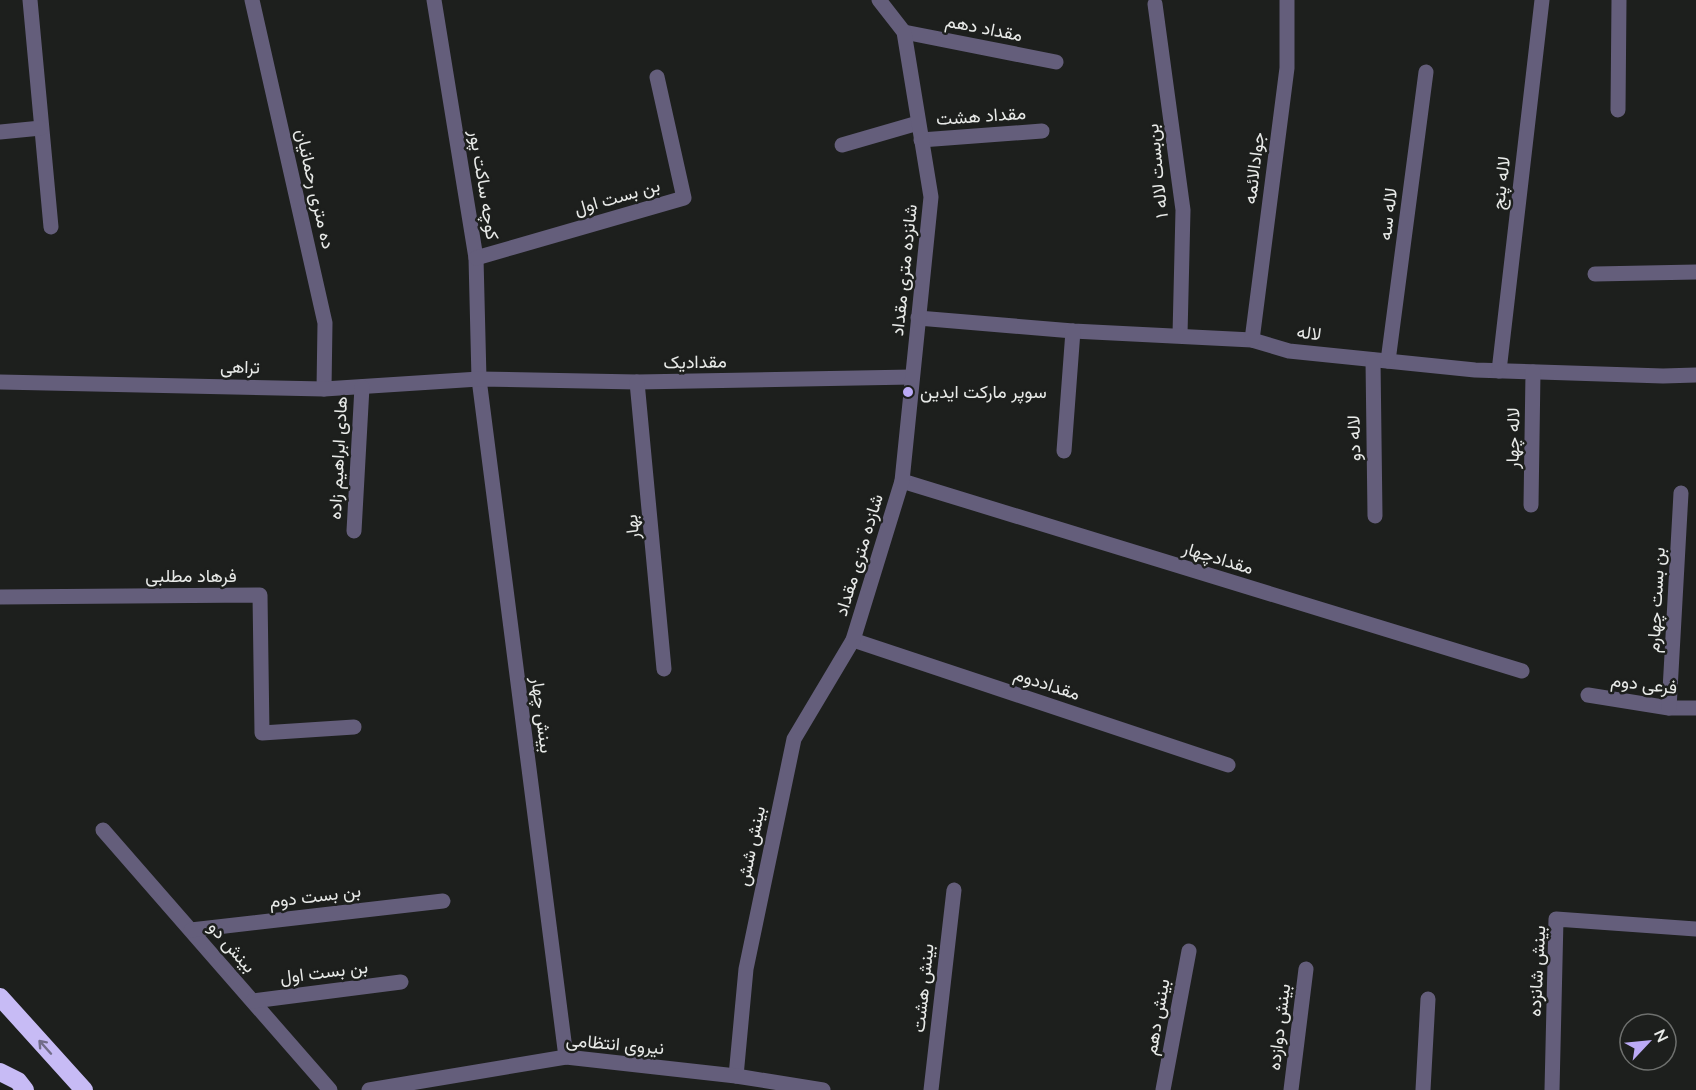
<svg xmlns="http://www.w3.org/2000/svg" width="1696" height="1090" font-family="'Nunito Sans',Vazirmatn,sans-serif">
<rect width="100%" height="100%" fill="#1d1f1d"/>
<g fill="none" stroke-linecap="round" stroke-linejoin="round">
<g stroke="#645e7b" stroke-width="15">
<polyline points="30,0 51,227"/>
<polyline points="252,0 325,323 324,389"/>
<polyline points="434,0 476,258 479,379 566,1057"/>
<polyline points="1155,4 1183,210 1180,335"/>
<polyline points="904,32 1056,62"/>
<polyline points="1618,110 1619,0"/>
<polyline points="0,132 41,128"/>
<polyline points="921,140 1042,131"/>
<polyline points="842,145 918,123"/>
<polyline points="476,258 684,198 657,77"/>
<polyline points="1595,274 1696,272"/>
<polyline points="918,318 1073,331 1252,340 1289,351 1475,370 1663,376 1696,375"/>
<polyline points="1252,340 1287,68 1287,0"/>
<polyline points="1373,360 1375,516"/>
<polyline points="1388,361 1426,72"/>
<polyline points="1499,371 1542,0"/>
<polyline points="0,382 324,389 479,379 637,382 912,377"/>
<polyline points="637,382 664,669"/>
<polyline points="1064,451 1073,331"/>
<polyline points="902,481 1522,671"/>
<polyline points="1531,505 1533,372"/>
<polyline points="354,531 362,387"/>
<polyline points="0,597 260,595 262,733 354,727"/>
<polyline points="853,640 1228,765"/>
<polyline points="1588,695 1669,708 1696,708"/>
<polyline points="1669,708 1681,493"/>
<polyline points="103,830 330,1090"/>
<polyline points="191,930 443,901"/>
<polyline points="253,1001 401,982"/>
<polyline points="736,1076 746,969 794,739 853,640 902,481 931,197 904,32 879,0"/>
<polyline points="369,1090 566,1057 736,1076 823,1090"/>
<polyline points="931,1090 954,890"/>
<polyline points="1163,1090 1189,951"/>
<polyline points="1291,1090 1306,969"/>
<polyline points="1423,1090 1428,999"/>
<polyline points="1552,1090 1556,919 1696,929"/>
</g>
<g stroke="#c7bbf5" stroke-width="18">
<polyline points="0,997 84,1090"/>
<polyline points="0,1072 18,1081 25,1090"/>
</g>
</g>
<defs><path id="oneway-shaft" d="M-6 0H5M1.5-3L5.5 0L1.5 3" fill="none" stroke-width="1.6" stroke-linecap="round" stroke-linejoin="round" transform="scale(1.5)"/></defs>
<use stroke="#726d89" href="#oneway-shaft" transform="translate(45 1047) rotate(-132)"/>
<circle fill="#bbaaf6" stroke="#1d1f1d" stroke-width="2" cx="908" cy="392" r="6"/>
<g text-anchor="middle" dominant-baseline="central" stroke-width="5" stroke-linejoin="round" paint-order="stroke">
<g font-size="18" fill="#e8eae8" stroke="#1d1f1d">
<text transform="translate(984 28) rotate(11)">مقداد دهم</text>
<text transform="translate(981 116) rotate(-4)">مقداد هشت</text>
<text transform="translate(1254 168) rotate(-83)">جوادالائمه</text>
<text transform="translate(1157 171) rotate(-96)">بن‌بست لاله ۱</text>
<text transform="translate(1501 183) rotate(-83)">لاله پنج</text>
<text transform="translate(484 185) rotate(81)">کوچه ساکت پور</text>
<text transform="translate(315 189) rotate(77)">ده متری رحمانیان</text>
<text transform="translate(617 197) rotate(-16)">بن بست اول</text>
<text transform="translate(1388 214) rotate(-83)">لاله سه</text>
<text transform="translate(904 270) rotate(-84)">شانزده متری مقداد</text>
<text transform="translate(1309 333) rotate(7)">لاله</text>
<text transform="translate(695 362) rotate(-1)">مقدادیک</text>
<text transform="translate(240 367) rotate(1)">تراهی</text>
<text transform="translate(1354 438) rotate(-91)">لاله دو</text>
<text transform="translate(1513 438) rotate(-89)">لاله چهار</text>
<text transform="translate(338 458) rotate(-87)">هادی ابراهیم زاده</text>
<text transform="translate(632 527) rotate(-96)">بهار</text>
<text transform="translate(859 555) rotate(-73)">شازده متری مقداد</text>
<text transform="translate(1218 558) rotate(17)">مقدادچهار</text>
<text x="191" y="576">فرهاد مطلبی</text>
<text transform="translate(1656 600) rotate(-87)">بن بست چهارم</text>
<text transform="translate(1047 684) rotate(18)">مقداددوم</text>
<text transform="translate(1644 684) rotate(7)">فرعی دوم</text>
<text transform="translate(542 715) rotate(83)">بینش چهار</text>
<text transform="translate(751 846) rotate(-78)">بینش شش</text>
<text transform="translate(315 896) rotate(-7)">بن بست دوم</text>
<text transform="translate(232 947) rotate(49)">بینش دو</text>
<text transform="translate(1537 971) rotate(-87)">بینش شانزده</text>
<text transform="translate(324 972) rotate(-7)">بن بست اول</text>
<text transform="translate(923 988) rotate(-84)">بینش هشت</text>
<text transform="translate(1157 1017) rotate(-80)">بینش دهم</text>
<text transform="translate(1279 1027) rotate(-83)">بینش دوازده</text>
<text transform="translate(615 1044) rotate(5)">نیروی انتظامی</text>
</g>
<g font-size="18" fill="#e8eae8" stroke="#1d1f1d" text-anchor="start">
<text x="920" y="392">سوپر مارکت ایدین</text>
</g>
</g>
<g transform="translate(1648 1042) rotate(64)"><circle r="28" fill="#1d1f1d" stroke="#6e706e" stroke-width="1.5"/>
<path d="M0-4.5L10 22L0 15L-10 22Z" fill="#bbaaf6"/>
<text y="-9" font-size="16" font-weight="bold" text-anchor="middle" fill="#e8eae8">N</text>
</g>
</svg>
